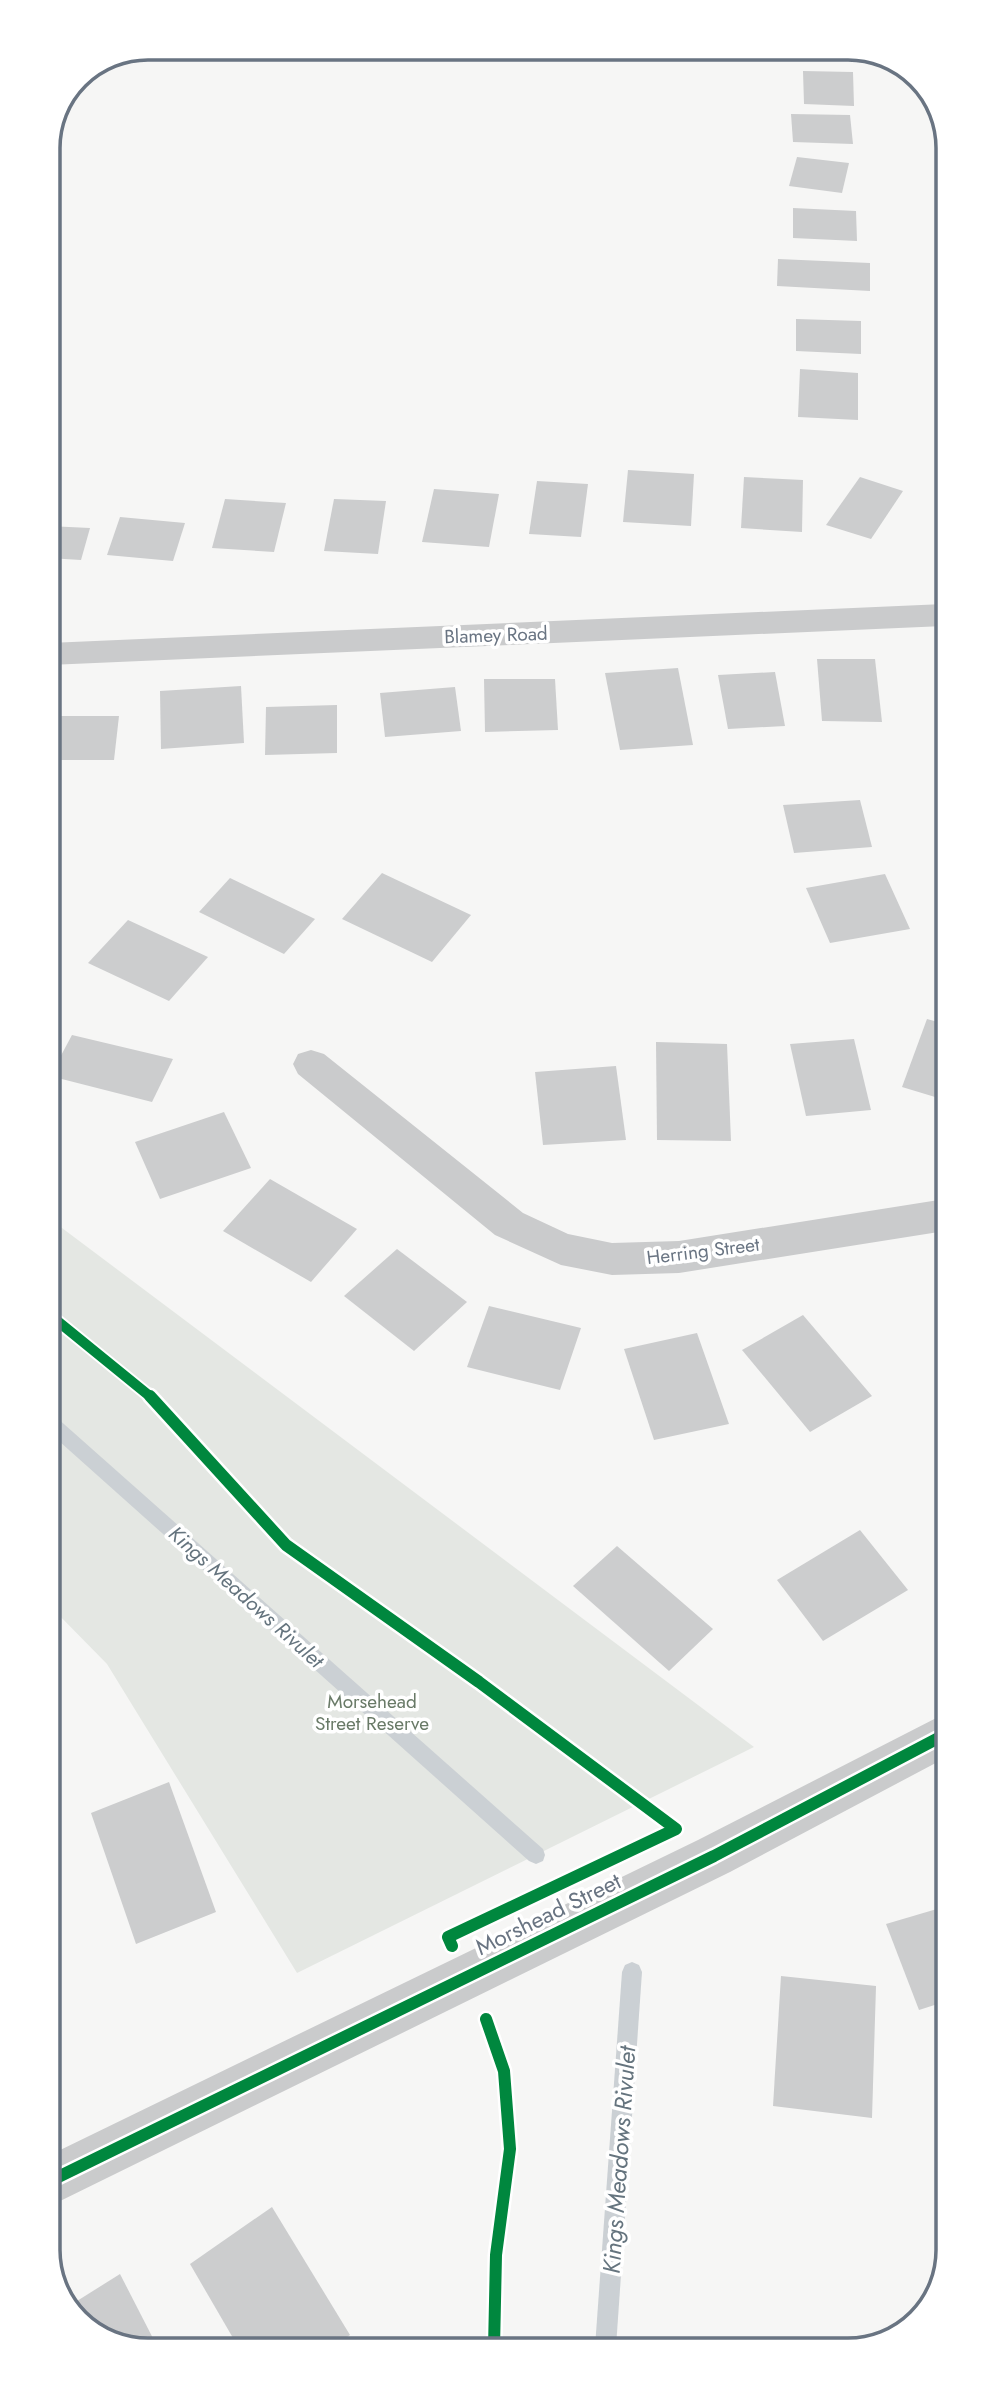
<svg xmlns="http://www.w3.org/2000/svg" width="995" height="2398" font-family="Jost,sans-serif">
<rect width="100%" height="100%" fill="#f6f6f5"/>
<polygon fill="#e4e7e3" points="50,1219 754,1747 297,1973 107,1664 51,1607"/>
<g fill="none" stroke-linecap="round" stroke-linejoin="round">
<g fill="#cbd0d4" fill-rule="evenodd">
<polygon points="50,1415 56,1417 543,1849 545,1855 543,1861 536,1864 529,1861 50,1433"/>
<polygon points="632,1962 639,1965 642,1972 616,2347 595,2347 622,1972 625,1965"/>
</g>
</g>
<g fill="#cccdce">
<polygon points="795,47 854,47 853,55 795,50"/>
<polygon points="803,71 853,72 854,106 804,104"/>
<polygon points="791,114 850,115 853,144 793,142"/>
<polygon points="797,157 849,163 842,193 789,186"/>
<polygon points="793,208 856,211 857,241 793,238"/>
<polygon points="778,259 870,263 870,291 777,286"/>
<polygon points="796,319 861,321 861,354 796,351"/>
<polygon points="800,369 858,373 858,420 798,417"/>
<polygon points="628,470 694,474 691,526 623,522"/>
<polygon points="744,477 803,480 802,532 741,528"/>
<polygon points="860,477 903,491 871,539 826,525"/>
<polygon points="537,481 588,484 581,537 529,534"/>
<polygon points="434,489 499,494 489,547 422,542"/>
<polygon points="225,499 286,503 274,552 212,548"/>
<polygon points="334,499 386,501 378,554 324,551"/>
<polygon points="120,517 185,523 173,561 107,555"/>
<polygon points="48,526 90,528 81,560 48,558"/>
<polygon points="817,659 875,659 882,722 822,721"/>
<polygon points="678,668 693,745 620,750 605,673"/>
<polygon points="775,672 785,726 728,729 718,675"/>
<polygon points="484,679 555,679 558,730 485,732"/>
<polygon points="241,686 244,743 161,749 160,691"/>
<polygon points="455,687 461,731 385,737 380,693"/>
<polygon points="337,705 337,753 265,755 266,707"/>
<polygon points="49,716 119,716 114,760 49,760"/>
<polygon points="860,800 872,847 794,853 783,805"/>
<polygon points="382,873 471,915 432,962 342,919"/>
<polygon points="885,874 910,929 830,943 806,888"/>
<polygon points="230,878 315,919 284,954 199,912"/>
<polygon points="128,920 208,957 169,1001 88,963"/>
<polygon points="927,1019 945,1024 945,1100 902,1087"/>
<polygon points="72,1035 173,1059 152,1102 50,1076"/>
<polygon points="854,1039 871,1110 806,1116 790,1044"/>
<polygon points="656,1042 727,1044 731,1141 657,1140"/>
<polygon points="616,1066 626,1140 543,1145 535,1072"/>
<polygon points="224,1112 251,1168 160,1199 135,1142"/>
<polygon points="270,1179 357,1229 311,1282 223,1231"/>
<polygon points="397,1249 467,1302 414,1351 344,1296"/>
<polygon points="945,1303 946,1332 945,1332 936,1304"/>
<polygon points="489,1306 581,1328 560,1390 467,1367"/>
<polygon points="803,1315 872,1396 810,1432 742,1350"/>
<polygon points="697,1333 729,1424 654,1440 624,1349"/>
<polygon points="860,1530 908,1590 823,1641 777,1580"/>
<polygon points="617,1546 713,1629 669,1671 573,1586"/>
<polygon points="169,1782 216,1912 136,1944 91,1813"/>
<polygon points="947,1906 947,2001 919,2010 886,1924"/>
<polygon points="781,1976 876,1986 872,2118 773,2106"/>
<polygon points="272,2207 350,2335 330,2349 240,2350 190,2264"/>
<polygon points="120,2274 159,2350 140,2351 86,2330 69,2306"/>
</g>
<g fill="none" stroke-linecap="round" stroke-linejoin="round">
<g fill="#cacbcc" fill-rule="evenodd">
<polygon points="944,604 944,626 49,665 49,643"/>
<polygon points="311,1050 324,1054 523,1213 568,1234 612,1243 679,1241 945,1199 945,1231 679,1273 612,1275 561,1265 495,1235 298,1074 293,1064 298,1054"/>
<polygon points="946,1713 947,1757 730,1872 52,2205 52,2154 698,1840"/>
</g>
<g stroke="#fff" stroke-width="14">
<polyline id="cycleway-far1" points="50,1315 152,1398"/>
</g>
<g stroke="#fff" stroke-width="17">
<g id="cycleway">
<polyline points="150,1396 286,1545 479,1682 676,1829 448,1937 452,1946"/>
<polyline points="486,2019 504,2071 510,2149 496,2255 494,2348"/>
<polyline points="52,2180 714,1856 946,1734"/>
</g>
</g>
<use href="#cycleway-far1" stroke="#00873e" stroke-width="10"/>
<use href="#cycleway" stroke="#00873e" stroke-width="12"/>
</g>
<g text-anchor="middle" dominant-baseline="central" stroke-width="7" stroke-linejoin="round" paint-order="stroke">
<g font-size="19" fill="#697482" stroke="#fff">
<text transform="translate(496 635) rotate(-2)">Blamey Road</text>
<text transform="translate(703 1251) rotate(-7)">Herring Street</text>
</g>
<g font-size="19" fill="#697a67" stroke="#fff">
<text x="372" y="1701">Morsehead<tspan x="372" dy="22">Street Reserve</tspan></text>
</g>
<g font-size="21" font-style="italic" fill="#65747e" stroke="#fff">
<text transform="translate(246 1597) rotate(42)">Kings Meadows Rivulet</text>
</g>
<g font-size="23" fill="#697482" stroke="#fff">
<text transform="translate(548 1914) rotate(-26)">Morshead Street</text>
</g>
<g font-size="24" font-style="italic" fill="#65747e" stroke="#fff">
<text transform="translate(619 2160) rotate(-86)">Kings Meadows Rivulet</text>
</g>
</g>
<path d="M0 0H995V2398H0ZM148 60H848A88 88 0 0 1 936 148V2250A88 88 0 0 1 848 2338H148A88 88 0 0 1 60 2250V148A88 88 0 0 1 148 60Z" fill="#fff" fill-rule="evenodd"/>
<path fill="none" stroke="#697482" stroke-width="3.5" d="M148 60H848A88 88 0 0 1 936 148V2250A88 88 0 0 1 848 2338H148A88 88 0 0 1 60 2250V148A88 88 0 0 1 148 60Z"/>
</svg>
